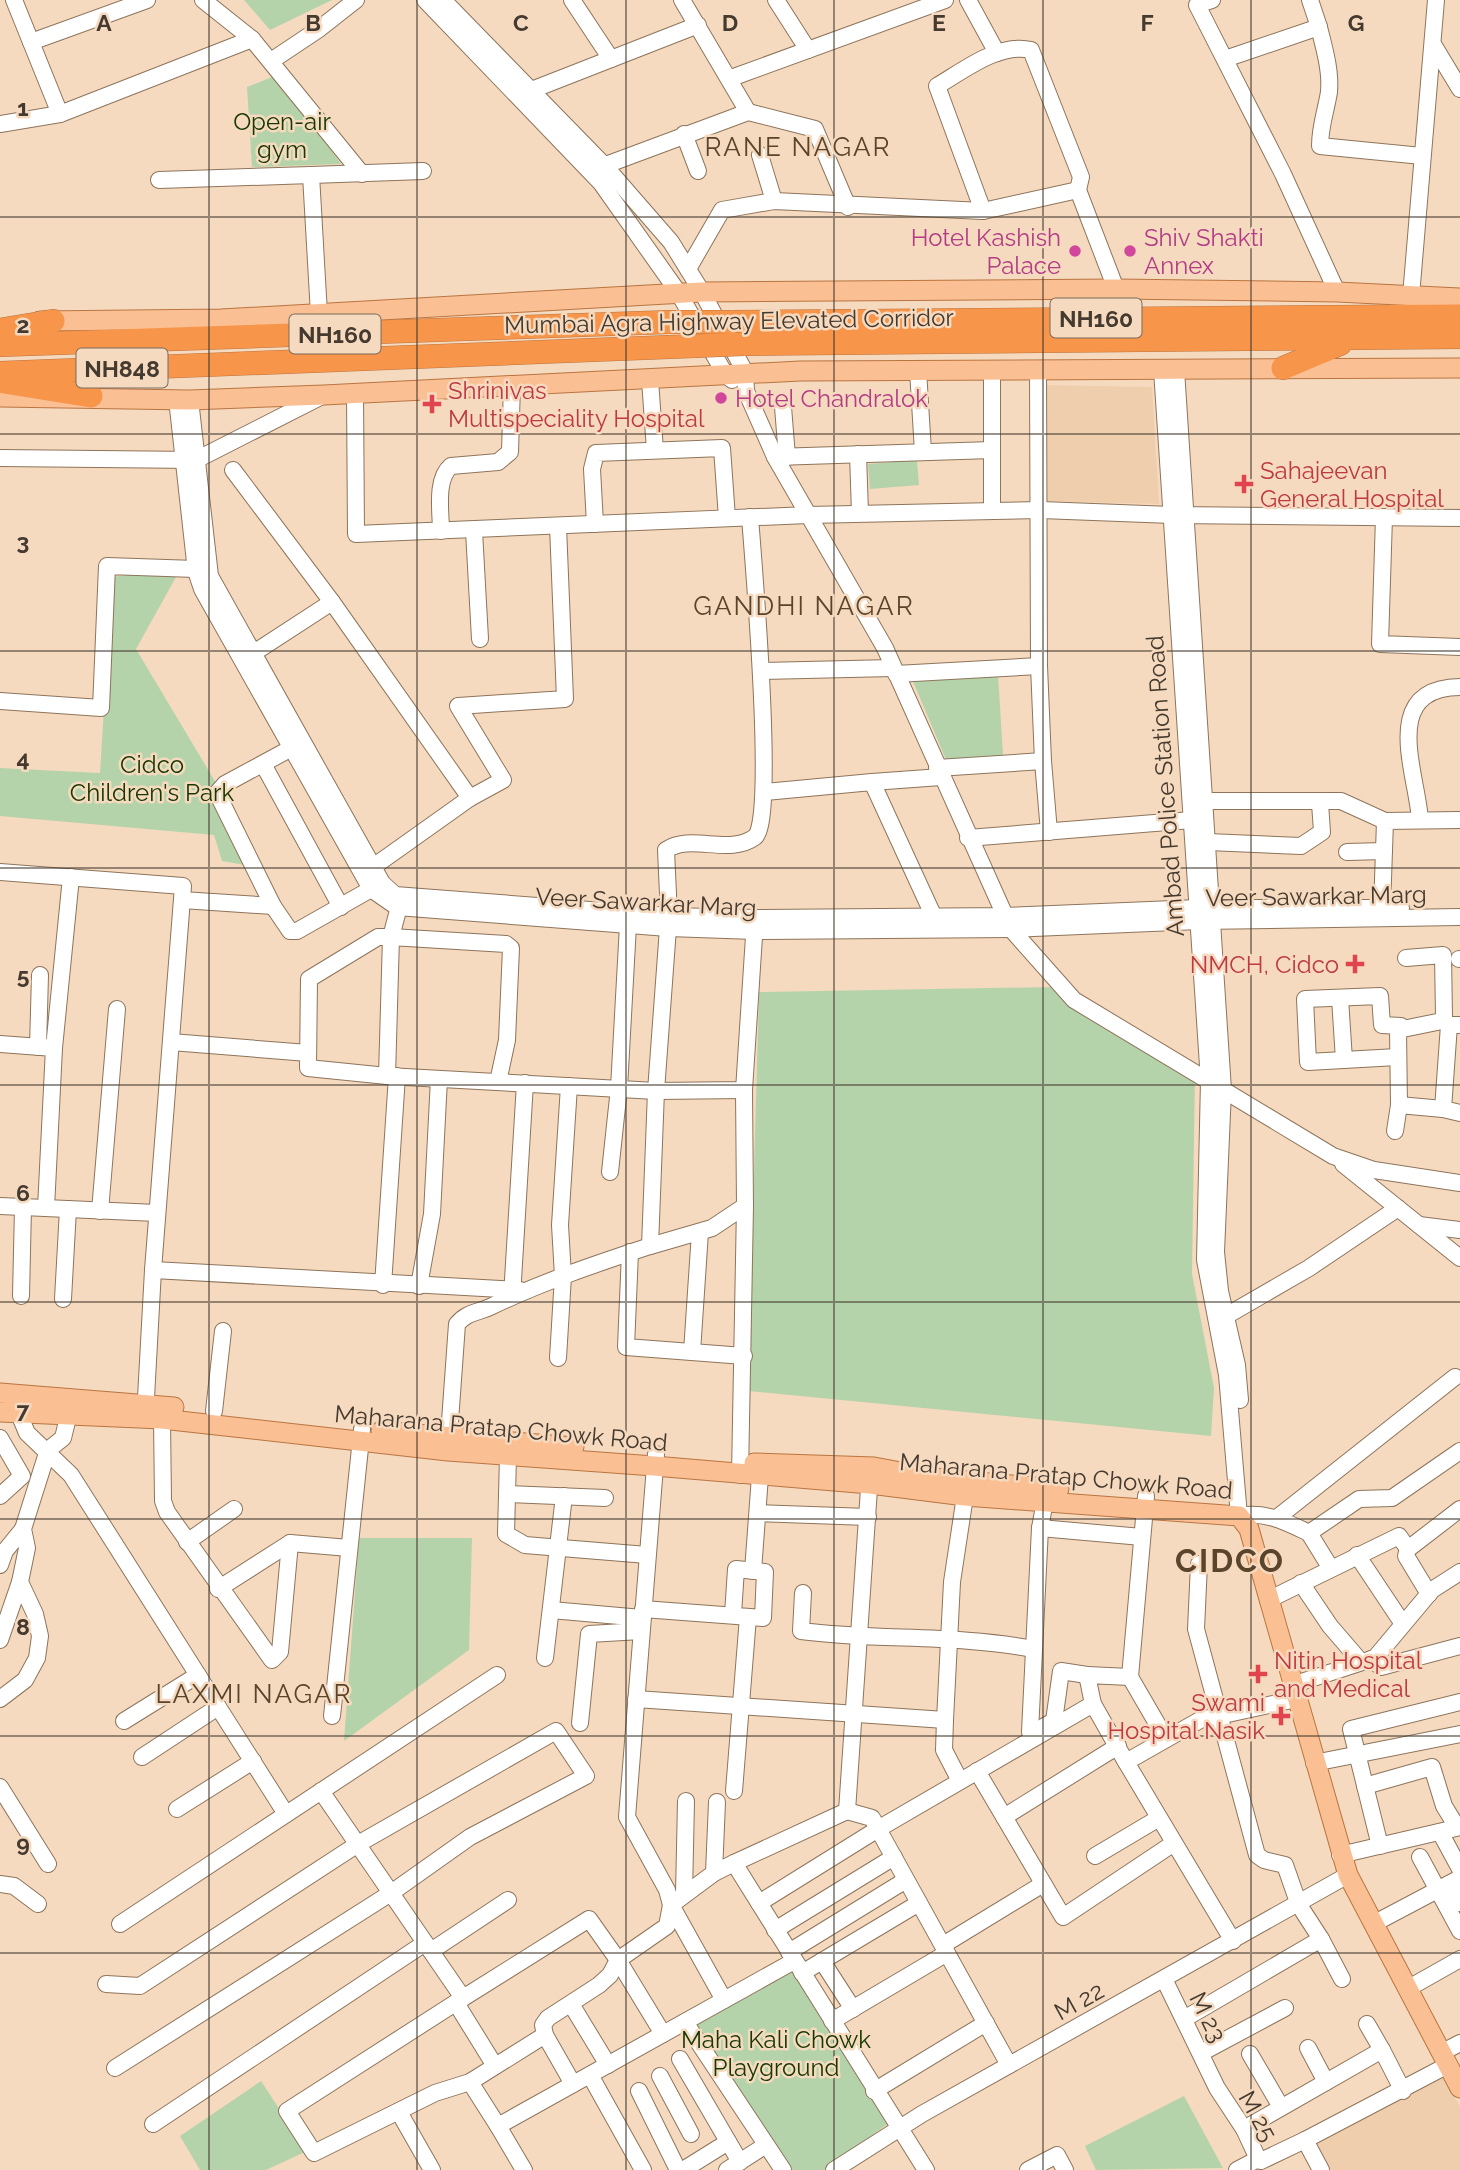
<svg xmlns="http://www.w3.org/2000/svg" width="1460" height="2170" font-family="Raleway,sans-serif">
<rect width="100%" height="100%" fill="#f6dabf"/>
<g fill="#efcead">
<polygon points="1038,385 1152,387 1159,504 1046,501"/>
<polygon points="1440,2070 1460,2107 1460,2170 1326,2170 1310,2140"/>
</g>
<g fill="#b5d3aa">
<polygon points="244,0 332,0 270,30"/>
<polygon points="277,75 341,164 252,167 247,87"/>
<polygon points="917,460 919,485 870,489 868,464"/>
<polygon points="181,568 136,649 219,788 207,794 245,865 222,861 214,835 0,816 0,768 100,773 112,577"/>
<polygon points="998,674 1003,755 947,762 912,679"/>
<polygon points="1054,987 1072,1009 1195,1074 1192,1274 1214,1388 1211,1436 748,1391 759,992"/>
<polygon points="359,1538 472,1538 469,1650 344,1741"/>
<polygon points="791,1967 889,2123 824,2170 791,2170 692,2021"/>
<polygon points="261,2081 307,2151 266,2170 200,2170 180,2136"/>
<polygon points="1184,2096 1223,2168 1096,2170 1085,2146"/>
</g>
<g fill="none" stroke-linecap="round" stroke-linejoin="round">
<g stroke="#8d745b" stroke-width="18">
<g id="minor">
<polyline points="14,0 60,114"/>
<polyline points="425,0 601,183 678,292 725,374 732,380"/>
<polyline points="443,0 604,165 671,242 702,292 745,372 746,391 775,457 885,648 1011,929 1074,1000 1333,1156 1374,1170 1460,1183"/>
<polyline points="572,0 611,59"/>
<polyline points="682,0 748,112"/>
<polyline points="776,0 808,50"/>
<polyline points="968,0 997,53"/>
<polyline points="1212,0 1197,5 1283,174 1337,292"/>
<path d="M1319 27C1324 48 1331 70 1329 92 1326 111 1320 126 1320 146L1422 156"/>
<polyline points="252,39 362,174"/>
<polyline points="31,42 147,0"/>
<polyline points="1434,46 1460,89"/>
<polyline points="1225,59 1319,27 1310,0"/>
<polyline points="271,61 319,29 356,0"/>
<polyline points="731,78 945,0"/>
<polyline points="524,93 698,25"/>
<polyline points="0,124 60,114 252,39 203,0"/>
<polyline points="684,134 698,171"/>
<polyline points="760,155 774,201"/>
<polyline points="595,169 748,112 815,129 848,207"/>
<polyline points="159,180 311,175"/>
<path d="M983 211 937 86C963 71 999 42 1031 50L1081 177 1078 190"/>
<polyline points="688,269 722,210 774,201 983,211 1078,190 1116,289"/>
<polyline points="1411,296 1436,0"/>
<polyline points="319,314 311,175 423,171"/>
<polyline points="918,370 923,452"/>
<polyline points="992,370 992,511"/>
<polyline points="1038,370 1039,666"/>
<path d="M1162 370 1209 1081 1205 1260 1227 1375 1239 1516C1266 1511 1286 1522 1309 1533L1359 1499 1392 1498 1460 1451"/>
<polyline points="1176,370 1223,1090 1216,1252 1220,1291 1237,1365 1240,1400"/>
<polyline points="650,380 655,450"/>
<polyline points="355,394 356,534 808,515 1041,510 1172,515 1460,518"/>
<polyline points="177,399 196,571 202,589 371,889 397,907 668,928 755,931 1011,929 1199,921 1460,917"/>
<polyline points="190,400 210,576 382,883 395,895 669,916 755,918 1003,916 1198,908 1401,908"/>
<polyline points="783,407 787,457"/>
<polyline points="858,454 860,513"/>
<polyline points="775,457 992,450"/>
<polyline points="0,458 196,460 322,396"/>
<polyline points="233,470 332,602 470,798 373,867"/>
<polyline points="1384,517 1380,644 1460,647"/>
<polyline points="595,524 592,469 596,453 722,448 727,518"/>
<path d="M441 531C441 513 435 479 451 466L498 462 510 452 512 384"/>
<polyline points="474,531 480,639"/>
<polyline points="246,658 332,602"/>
<polyline points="761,671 893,668"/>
<polyline points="896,674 1039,666 1043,761"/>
<polyline points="0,701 101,708 107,566 196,569"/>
<polyline points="299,744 225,784 217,793 273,906 290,931 297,931 380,884"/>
<polyline points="263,764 341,907"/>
<polyline points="937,768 1043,761 1049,832"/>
<polyline points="872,782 941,777"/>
<polyline points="765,792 872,782 934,917"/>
<polyline points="470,798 503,780 458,706 565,699 558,526"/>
<polyline points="1205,801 1341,801 1385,821"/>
<path d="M1420 820C1417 773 1379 688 1460 687"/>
<polyline points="968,838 1192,820"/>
<polyline points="1208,842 1301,846 1322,832 1320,803"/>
<polyline points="1347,852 1384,851"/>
<polyline points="0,872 183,886 153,1270 145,1416"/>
<polyline points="401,899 391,937 378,937 309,979 308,1068 387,1076 656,1091 744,1090 755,921"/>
<polyline points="182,900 273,906"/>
<polyline points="1382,909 1385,821 1460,820"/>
<path d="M669 916 666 850C691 833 729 856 755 837 776 821 753 558 750 517"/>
<polyline points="1459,959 1460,959"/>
<polyline points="1340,998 1344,1060"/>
<polyline points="1460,1025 1449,1025 1443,1109 1460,1113"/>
<polyline points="171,1042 308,1053"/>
<polyline points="0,1044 54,1048 46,1208"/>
<polyline points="38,1047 40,975"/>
<polyline points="54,1048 71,877"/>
<polyline points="1397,1057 1308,1062 1305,999 1380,996 1382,1025 1401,1026"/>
<polyline points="387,1076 391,937 506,944 511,948 507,1040 498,1082"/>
<polyline points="1399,1105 1398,1030 1442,1021 1444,1017 1443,955 1406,958"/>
<polyline points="1395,1131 1399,1105 1443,1109"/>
<polyline points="1343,1164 1460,1258"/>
<polyline points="610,1172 619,1088 628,925"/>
<polyline points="0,1206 157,1213"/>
<polyline points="100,1211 117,1009"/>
<polyline points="1419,1225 1460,1230"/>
<polyline points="650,1246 712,1228 745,1206 744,1090"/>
<polyline points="630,1252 626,1347 744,1356"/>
<polyline points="153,1270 520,1290"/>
<polyline points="383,1285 397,1076"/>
<polyline points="419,1286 432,1214 439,1079"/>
<polyline points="21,1296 23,1207"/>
<polyline points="512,1296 525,1083"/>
<polyline points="63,1299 68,1209"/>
<polyline points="1226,1316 1309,1268 1398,1208"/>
<polyline points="692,1352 700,1232"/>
<polyline points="558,1358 563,1276 560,1225 569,1086"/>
<polyline points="214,1411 223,1331"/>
<polyline points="19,1414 27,1433 71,1475 286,1814"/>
<polyline points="162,1419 163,1501 167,1512 272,1660 280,1652 290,1543"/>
<polyline points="0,1438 22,1476 0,1496"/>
<path d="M448 1449 457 1324C467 1312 477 1313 490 1307 542 1282 595 1264 650 1246L656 1091 668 928"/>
<polyline points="656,1454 627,1817 667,1890 671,1905 714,1873 734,1863"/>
<polyline points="508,1456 506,1534 525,1545 647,1555"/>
<polyline points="870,1474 847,1811 734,1863 926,2170"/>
<polyline points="740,1475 745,1206"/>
<polyline points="507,1494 605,1498"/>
<polyline points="758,1513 868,1517"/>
<polyline points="1278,1517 1455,1377"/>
<polyline points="1040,1528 1142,1537"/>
<polyline points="1309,1533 1330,1567"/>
<polyline points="187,1542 234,1509"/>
<polyline points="1408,1549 1406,1556 1429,1594"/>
<polyline points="1357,1555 1403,1624"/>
<polyline points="1199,1564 1196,1629 1257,1855 1264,1860 1285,1865 1299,1905 1321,1939"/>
<polyline points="0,1565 5,1551 23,1529"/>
<polyline points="753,1571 760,1476"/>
<polyline points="1301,1583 1330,1626 1361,1662"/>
<polyline points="218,1589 290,1543 349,1548"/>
<path d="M803 1593 801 1631C878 1641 956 1634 1033 1649"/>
<polyline points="1268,1600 1399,1536 1408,1549 1460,1509"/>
<polyline points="643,1609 763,1618 765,1572 736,1569 733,1614"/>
<polyline points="551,1610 642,1618"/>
<polyline points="0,1640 20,1582"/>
<polyline points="545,1658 564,1496"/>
<polyline points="1371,1659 1381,1667 1460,1646"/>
<polyline points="1130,1677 1166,1739"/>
<polyline points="1292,1685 1375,1658 1432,1590 1460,1572"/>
<polyline points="0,1699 25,1680 37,1658 40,1636 35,1614 20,1582 27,1548 23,1529 48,1450 63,1438 71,1405"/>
<polyline points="636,1699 945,1720 952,1582 965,1496"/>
<polyline points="1093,1704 1087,1675 1130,1677 1146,1496"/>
<polyline points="332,1716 362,1429"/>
<polyline points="945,1720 944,1750 960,1781"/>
<polyline points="124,1721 198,1675"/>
<polyline points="580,1723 589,1634 641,1631"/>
<polyline points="1043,1727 1054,1721 1061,1671 1087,1675"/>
<polyline points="1030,1732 1040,1528 1045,1501"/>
<polyline points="142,1757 218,1707"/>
<polyline points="1314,1763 1460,1734"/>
<polyline points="977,1771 1063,1917 1174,1843"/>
<polyline points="1365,1786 1432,1767 1444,1806 1457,1827"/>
<polyline points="0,1787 48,1864"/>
<polyline points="321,1791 463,1998 589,1919 618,1960 667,1926 671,1905"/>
<polyline points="734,1791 748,1617"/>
<polyline points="177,1809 253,1761"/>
<polyline points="847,1811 872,1818 1009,2065"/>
<polyline points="1004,1817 1118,1746"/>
<polyline points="1440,1832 1460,1869"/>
<polyline points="1380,1846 1351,1729 1460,1702"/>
<polyline points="1340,1855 1460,1827"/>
<polyline points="1095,1856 1159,1818"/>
<polyline points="1420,1857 1460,1931"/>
<polyline points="714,1873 717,1802"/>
<polyline points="0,1884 14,1886 38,1904"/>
<polyline points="1449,1884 1460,1903"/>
<polyline points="684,1894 686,1801"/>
<polyline points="759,1903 878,1829 1093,1704 1126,1762"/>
<polyline points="671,1905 724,2000"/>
<polyline points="120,1924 497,1675"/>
<polyline points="1373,1924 1460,1878"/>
<polyline points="775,1930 894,1857"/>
<polyline points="1233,1941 1126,1762 1200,1720 1296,1699"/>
<polyline points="943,1945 1043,1884"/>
<polyline points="431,1951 508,1900"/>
<polyline points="789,1952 906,1880"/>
<polyline points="618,1960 663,2034"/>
<polyline points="822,1961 853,2009"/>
<polyline points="802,1973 919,1903"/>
<polyline points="1164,1979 1217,2088 1244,2129 1258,2159 1237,2170"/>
<polyline points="106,1984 140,1986 358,1844 556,1731 586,1776 470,1837 391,1893 115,2068"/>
<polyline points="1407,1989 1460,1959"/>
<polyline points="463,1998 287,2111 314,2153 435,2093 470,2082 545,2035"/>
<polyline points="456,2003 495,2066"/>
<polyline points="571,2004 608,2065"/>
<polyline points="1184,2019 1321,1939 1342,1979"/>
<polyline points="832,2021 947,1953"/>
<polyline points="685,2022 783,2170"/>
<polyline points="1367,2024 1382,2050"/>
<polyline points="1308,2048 1326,2082"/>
<polyline points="1201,2053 1285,2008"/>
<polyline points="1441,2053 1460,2043"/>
<polyline points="1250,2054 1281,2107"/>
<polyline points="680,2059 740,2162"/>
<polyline points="590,2075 643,2170"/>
<polyline points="660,2076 691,2134"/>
<polyline points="470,2082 498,2126"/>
<polyline points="573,2084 545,2035 543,2025 548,2018 599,1985 610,1975 618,1960"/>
<polyline points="639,2091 678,2170"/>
<polyline points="874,2091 986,2023"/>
<polyline points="399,2112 432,2170"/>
<polyline points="153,2124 425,1943"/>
<polyline points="1244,2129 1382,2050 1403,2091"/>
<polyline points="1305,2140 1448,2065"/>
<polyline points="1258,2159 1261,2161 1305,2140 1321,2170"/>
<polyline points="524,2170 498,2126 794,1961"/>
<polyline points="683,2170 728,2142"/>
<polyline points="727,2170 766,2145"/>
<polyline points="834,2170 922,2114 1348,1875"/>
<polyline points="1028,2170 1057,2155 1065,2170"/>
</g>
</g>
<g stroke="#b97541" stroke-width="21">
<g id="major">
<polyline points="40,321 221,319 702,292 1116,289 1337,292 1460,298"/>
<polyline points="0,397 190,400 324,395 800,371 1460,368"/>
<polyline points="0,1393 174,1407"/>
<polyline points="0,1412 162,1419 448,1451 654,1466 870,1484 965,1496 1239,1516 1249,1529 1348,1875 1460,2088"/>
<polyline points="381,1431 574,1447"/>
<polyline points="754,1463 874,1467 933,1478 1059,1489"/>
</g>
</g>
<g stroke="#b97541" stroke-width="24">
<g id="highway">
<polyline points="731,322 1460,316"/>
<polyline points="0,330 53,321"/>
<polyline points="744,344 1460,337"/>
<polyline points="0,345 670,322"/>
<polyline points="1283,368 1340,344"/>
<polyline points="0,373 695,346"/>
<polyline points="4,382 91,396"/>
</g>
</g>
<use href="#minor" stroke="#fff" stroke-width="16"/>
<use href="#major" stroke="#fabf93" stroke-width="19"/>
<use href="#highway" stroke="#f7954b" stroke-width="23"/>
<g stroke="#b97541" stroke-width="24" stroke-linecap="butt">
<g id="highway-bridge">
<polyline points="670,322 731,322"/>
<polyline points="695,346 744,344"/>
</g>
</g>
<use href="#highway-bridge" stroke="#f7954b" stroke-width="23"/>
</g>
<path fill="none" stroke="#453a2f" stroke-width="2" stroke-opacity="0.55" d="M209 0V2170M417 0V2170M626 0V2170M834 0V2170M1043 0V2170M1251 0V2170M0 217H1460M0 434H1460M0 651H1460M0 868H1460M0 1085H1460M0 1302H1460M0 1519H1460M0 1736H1460M0 1953H1460"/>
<g fill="#d1479c" stroke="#f6dabf" stroke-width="2.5">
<circle cx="1075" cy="251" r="7"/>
<circle cx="1130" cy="251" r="7"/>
<circle cx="721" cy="398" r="7"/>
</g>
<g fill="#e0444e" stroke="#f6dabf" stroke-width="2.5">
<path d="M428.5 393.5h7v7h7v7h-7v7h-7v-7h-7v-7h7z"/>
<path d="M1240.5 473.5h7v7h7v7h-7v7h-7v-7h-7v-7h7z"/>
<path d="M1351.5 953.5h7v7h7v7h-7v7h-7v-7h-7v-7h7z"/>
<path d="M1254.5 1663.5h7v7h7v7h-7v7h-7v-7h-7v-7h7z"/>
<path d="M1277.5 1705.5h7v7h7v7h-7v7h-7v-7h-7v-7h7z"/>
</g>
<g text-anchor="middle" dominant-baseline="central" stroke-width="5" stroke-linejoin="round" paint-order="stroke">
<g fill="#f6dabf" stroke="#7a6a5a" stroke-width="2">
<rect x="1050.5" y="298.5" width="91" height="39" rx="5"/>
<rect x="289.5" y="314.5" width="91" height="39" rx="5"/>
<rect x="76.5" y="348.5" width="91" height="39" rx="5"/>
</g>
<g font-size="23" font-weight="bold" fill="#453a2f">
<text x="1096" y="318">NH160</text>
<text x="335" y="334">NH160</text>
<text x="122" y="368">NH848</text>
</g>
<g font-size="24" fill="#153900" stroke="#f6dabf">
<text x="282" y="121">Open-air<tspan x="282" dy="28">gym</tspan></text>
<text x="152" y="764">Cidco<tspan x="152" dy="28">Children's Park</tspan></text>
<text x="776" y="2039">Maha Kali Chowk<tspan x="776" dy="28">Playground</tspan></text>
</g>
<g font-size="24" fill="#b23c85" stroke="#f6dabf" text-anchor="start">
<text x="1061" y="237" text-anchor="end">Hotel Kashish<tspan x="1061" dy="28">Palace</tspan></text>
<text x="1144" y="237">Shiv Shakti<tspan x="1144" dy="28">Annex</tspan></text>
<text x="735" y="398">Hotel Chandralok</text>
</g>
<g font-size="24" fill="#453a2f" stroke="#f6dabf">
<text transform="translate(729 321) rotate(-1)">Mumbai Agra Highway Elevated Corridor</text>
<text transform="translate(1165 786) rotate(-94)">Ambad Police Station Road</text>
<text transform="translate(1316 896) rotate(-1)">Veer Sawarkar Marg</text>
<text transform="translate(646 902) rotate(3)">Veer Sawarkar Marg</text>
<text transform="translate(501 1428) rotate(5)">Maharana Pratap Chowk Road</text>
<text transform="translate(1066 1476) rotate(5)">Maharana Pratap Chowk Road</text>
<text transform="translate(1079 2001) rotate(-29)">M 22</text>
<text transform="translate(1208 2017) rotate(64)">M 23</text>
<text transform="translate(1258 2116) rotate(61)">M 25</text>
</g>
<g font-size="24" fill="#be3a42" stroke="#f6dabf" text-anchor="start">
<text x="448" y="390">Shrinivas<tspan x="448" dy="28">Multispeciality Hospital</tspan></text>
<text x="1260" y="470">Sahajeevan<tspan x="1260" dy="28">General Hospital</tspan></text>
<text x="1339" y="964" text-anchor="end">NMCH, Cidco</text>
<text x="1274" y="1660">Nitin Hospital<tspan x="1274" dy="28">and Medical</tspan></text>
<text x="1265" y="1702" text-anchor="end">Swami<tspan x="1265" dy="28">Hospital Nasik</tspan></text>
</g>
<g font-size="26" letter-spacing="2" fill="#5a442c" stroke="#f6dabf">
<text x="798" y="147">RANE NAGAR</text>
<text x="804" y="606">GANDHI NAGAR</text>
<text x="254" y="1694">LAXMI NAGAR</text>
</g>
<g font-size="32" font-weight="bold" letter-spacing="2" fill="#5a442c" stroke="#f6dabf">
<text x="1230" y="1560">CIDCO</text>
</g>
</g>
<g font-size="23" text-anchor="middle" font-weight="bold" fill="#453a2f" stroke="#f6dabf" stroke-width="5" stroke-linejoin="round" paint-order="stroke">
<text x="104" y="31">A</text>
<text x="313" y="31">B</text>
<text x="521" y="31">C</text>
<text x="730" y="31">D</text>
<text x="939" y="31">E</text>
<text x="1147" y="31">F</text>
<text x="1356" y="31">G</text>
<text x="23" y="116">1</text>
<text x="23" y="333">2</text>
<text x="23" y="550">3</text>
<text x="23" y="767">4</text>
<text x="23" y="984">5</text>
<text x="23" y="1201">6</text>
<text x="23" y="1418">7</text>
<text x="23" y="1635">8</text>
<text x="23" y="1852">9</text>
</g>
</svg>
